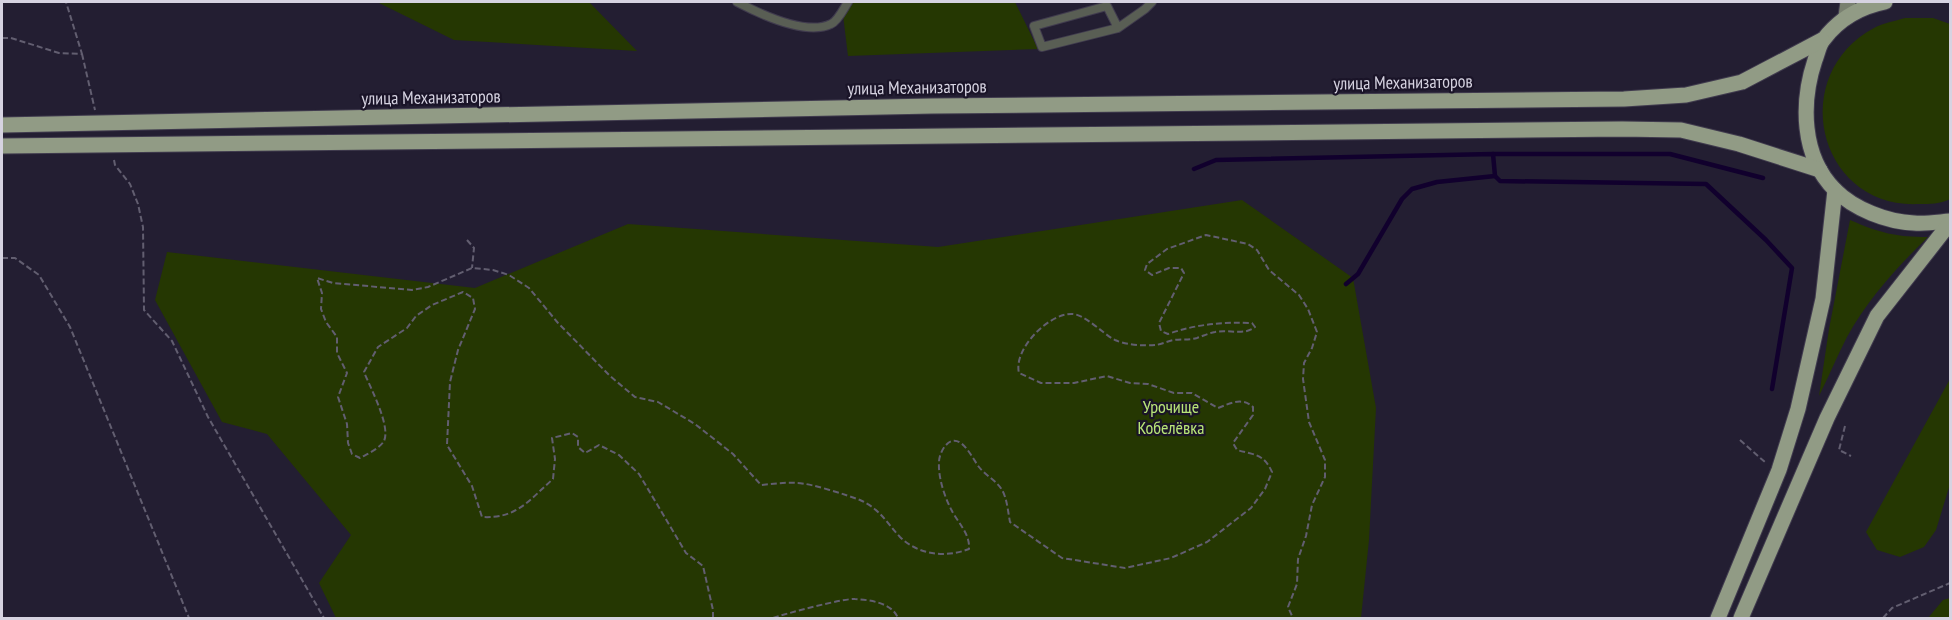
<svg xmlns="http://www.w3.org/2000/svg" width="1952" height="620" font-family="'PT Sans Narrow',sans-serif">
<rect width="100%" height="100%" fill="#231e32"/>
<g fill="#253702">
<polygon points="377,2 589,2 637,51 454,40"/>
<polygon points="851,2 1015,2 1038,49 848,56 843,15"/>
<path d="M1905 18H1933L1950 24V199C1940 204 1930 204 1919 204 1818 209 1786 75 1874 28 1883 23 1895 21 1905 18Z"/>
<polygon points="1242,200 1353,278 1376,408 1369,540 1361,618 336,618 319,583 351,535 267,434 222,422 155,300 167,252 475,288 628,224 938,247"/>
<path d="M1850 220C1880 233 1896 237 1928 237 1897 267 1868 299 1847 337 1837 356 1829 376 1819 396L1829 329Z"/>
<polygon points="1950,379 1950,484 1936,530 1924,547 1900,557 1877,550 1866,532"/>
<polygon points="1950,598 1950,618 1928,618 1943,600"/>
</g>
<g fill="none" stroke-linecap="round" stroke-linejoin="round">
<g stroke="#11002d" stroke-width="4.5">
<polyline points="1493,154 1670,154 1763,178"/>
<polyline points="1194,169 1216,160 1493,154 1495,176 1500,181 1706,184 1766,240 1792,268 1772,389"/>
<polyline points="1346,284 1358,274 1402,199 1412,189 1437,182 1495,176"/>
</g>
<g stroke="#403b4e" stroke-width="10">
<g id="lane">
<path d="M737 2C760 14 806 36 831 24 838 21 844 8 848 2"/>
<polyline points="1118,28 1107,6 1034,26 1042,47 1118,28 1145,9 1152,2"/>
</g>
</g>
<g stroke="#403b4e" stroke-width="17">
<polyline id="secondary" points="1846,16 1848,2"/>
</g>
<g stroke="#403b4e" stroke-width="17">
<g id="primary">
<path d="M1885 2C1860 7 1840 18 1824 39 1819 44 1818 53 1815 60 1801 102 1801 156 1835 190 1854 209 1887 222 1914 223 1926 224 1938 222 1950 221"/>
<polyline points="2,125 932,106 1624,99 1686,95 1742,82 1822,40"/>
<polyline points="2,146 1622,129 1681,130 1739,144 1820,170"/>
<polyline points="1718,618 1779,470 1798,409 1823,299 1835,190"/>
<polyline points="1741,618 1827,418 1877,316 1950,223"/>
</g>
</g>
<g stroke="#625e70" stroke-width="2" stroke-dasharray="6 3" stroke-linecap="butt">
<polyline points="2,38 11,38 59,53 82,54 66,2"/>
<polyline points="82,54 95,110"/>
<polyline points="114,160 115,165 130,184 138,204 143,227 144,310 172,341 208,417 324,618"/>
<polyline points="467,240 474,248 472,268"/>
<polyline points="2,258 15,258 39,275 70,327 189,618"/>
<polyline points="1845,426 1839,450 1851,456"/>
<polyline points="1740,440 1766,463"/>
<path d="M713 618V610L703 566 686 553 639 474 619 455 599 445 585 453 578 447V437L572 433 552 438 555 459 553 479C529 500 517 519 482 517L472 486 447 445 450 382 458 350 475 309 473 298 463 292 432 305 416 316 407 328 378 347 364 372C370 387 391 426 384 441 379 449 367 454 360 458L352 454 348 443 347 424 338 397 347 373 337 353V337L326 322 321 309 322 293 317 278 333 283 412 290 428 287 472 268 493 270 509 275 529 288 558 323 610 376 635 397 658 402 695 424 733 454 761 485C773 484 785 482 797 483 810 483 847 495 860 500 880 509 886 522 900 537 918 555 946 558 969 549 970 534 959 524 952 511 945 498 938 478 939 462 939 457 942 449 946 445 960 430 972 458 979 467 985 475 997 481 1002 490 1007 498 1008 512 1010 522L1062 558 1125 568 1171 558 1207 542 1251 508 1265 489 1272 472C1264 454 1255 455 1237 450L1233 443 1253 415V407C1242 397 1231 403 1218 408L1192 393H1174L1148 384 1130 383 1107 376 1074 383H1041L1019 373C1013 349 1049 313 1072 314 1085 314 1103 334 1115 340 1126 345 1144 346 1156 345 1162 344 1168 341 1174 340 1182 339 1190 340 1197 338 1203 336 1209 333 1215 332 1229 329 1244 336 1255 327L1252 323C1222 322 1197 324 1168 334L1161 331 1159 323 1184 273 1181 268H1169L1152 275 1145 270 1147 264 1167 249 1206 235 1248 244 1257 250 1269 270 1299 295 1308 309 1317 332 1312 348 1304 363 1303 379 1309 422 1325 460V477L1312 505 1306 536 1298 559 1297 584 1288 607 1293 618"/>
<path d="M773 618C784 614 844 598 855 599 871 600 892 603 898 618"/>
<polyline points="1883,618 1892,608 1950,583"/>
</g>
<use href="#lane" stroke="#595e54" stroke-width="8"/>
<use href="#secondary" stroke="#798070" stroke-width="15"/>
<use href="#primary" stroke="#919b85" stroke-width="15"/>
</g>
<g text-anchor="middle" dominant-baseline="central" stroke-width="4.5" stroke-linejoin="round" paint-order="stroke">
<g font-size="18" fill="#d6d3e1" stroke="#1a1428">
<text transform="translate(1403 82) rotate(-1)">улица Механизаторов</text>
<text transform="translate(917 87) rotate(-1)">улица Механизаторов</text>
<text transform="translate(431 97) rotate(-1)">улица Механизаторов</text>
</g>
<g font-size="18" fill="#b9e678" stroke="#1a1428">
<text x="1171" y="406">Урочище<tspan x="1171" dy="21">Кобелёвка</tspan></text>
</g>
</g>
<rect width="1952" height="620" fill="none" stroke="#d6d3e1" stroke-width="6"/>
</svg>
